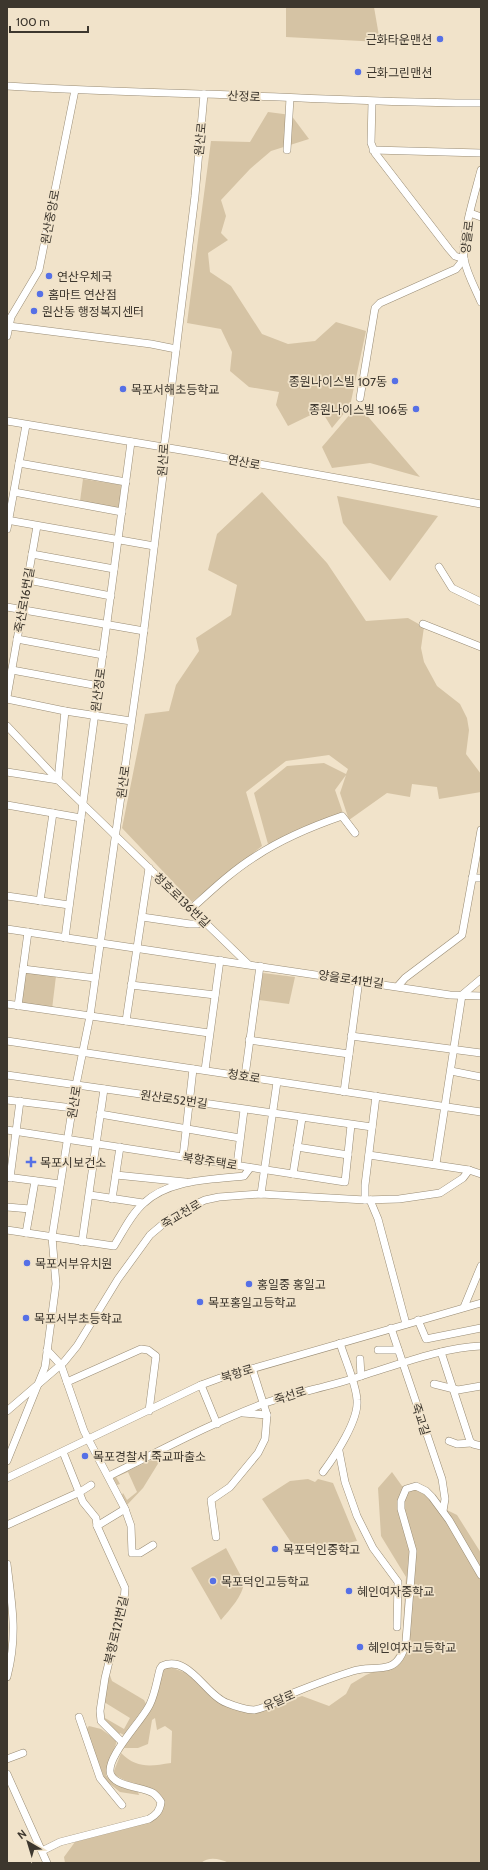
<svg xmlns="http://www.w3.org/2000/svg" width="488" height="1870" font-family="Cabin,'Noto Sans KR',sans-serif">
<rect width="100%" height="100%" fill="#f1e3ca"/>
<g fill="#d5c3a4" fill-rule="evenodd">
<polygon points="286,7 374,7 380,42 286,37"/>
<polygon points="268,112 291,115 309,139 271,151 250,169 221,200 226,216 221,233 228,240 208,253 210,272 231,286 262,334 288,344 315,341 336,322 366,331 350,406 332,428 321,410 288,426 276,405 279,392 249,387 230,371 232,352 221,329 187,323 211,141 250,142"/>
<polygon points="358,405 420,477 370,463 332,468 322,447"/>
<polygon points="83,479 121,485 120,508 80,501"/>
<polygon points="262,492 327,563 366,621 408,618 424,627 421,648 424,662 437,686 460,704 467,718 469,730 466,754 481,774 481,792 439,799 437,787 412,784 410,797 387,793 349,820 340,793 346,775 335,790 344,816 268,844 254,793 287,766 324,763 346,774 348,769 329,755 286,761 246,792 262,846 192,902 122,828 145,714 169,711 176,685 199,651 196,638 231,615 237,585 208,570 217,534"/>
<polygon points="337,496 438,516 390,581 343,523"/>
<polygon points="27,972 56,976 52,1009 22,1004 21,1002 25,974"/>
<polygon points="263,973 295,977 289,1004 259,1000"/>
<polygon points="164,1454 143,1488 127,1505 122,1495 123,1493 127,1500 137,1492 128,1472 116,1477 120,1484 117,1485 113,1478"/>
<path d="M392 1472 402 1486 424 1487 439 1506 457 1515 481 1553V1863H229C220 1859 209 1856 201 1863H65L64 1857 75 1842 133 1827 156 1818 159 1795 154 1789 128 1782 115 1775 114 1771 125 1743 131 1734 165 1667H170L189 1674 216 1701 227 1706 256 1711 302 1696 329 1706 346 1694 351 1684 366 1675 390 1665 402 1645 406 1577 381 1536 378 1488ZM155 1718 157 1730 165 1726 172 1731 171 1763C151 1766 137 1769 121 1753L124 1748H138L148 1744 152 1720Z"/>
<polygon points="308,1479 315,1482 318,1479 333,1483 357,1541 299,1554 262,1499 290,1481"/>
<path d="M226 1548 244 1582C243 1596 230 1609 221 1620L191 1568Z"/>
<polygon points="109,1673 112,1681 144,1700 146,1704 124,1735 120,1733 119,1735 104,1720 105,1718 124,1729 130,1718 104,1702"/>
<path d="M89 1726 101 1729 116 1740V1744L106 1770V1775C113 1786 127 1789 138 1792L139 1795 120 1792 105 1780 86 1729Z"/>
</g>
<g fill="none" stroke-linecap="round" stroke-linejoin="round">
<g stroke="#998c75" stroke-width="8">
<g id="minor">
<path d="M7 86C72 90 138 92 203 94 296 97 388 103 481 103"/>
<polyline points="287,150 290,98"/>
<polyline points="373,150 481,153"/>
<path d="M481 170C475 193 461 237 464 259 467 274 475 288 481 302"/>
<polyline points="470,213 481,217"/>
<polyline points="9,326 151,344 176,349"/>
<polyline points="7,336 11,317 39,270 75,90"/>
<polyline points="360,398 375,308 380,303 456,269 464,259 455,256 449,249 375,153 371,143 372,102"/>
<polyline points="7,421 199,453 481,504"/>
<polyline points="19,463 126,482"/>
<polyline points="14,492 122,512"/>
<polyline points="7,520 154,546"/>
<polyline points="7,529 26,425"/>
<polyline points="32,554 114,569"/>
<polyline points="439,567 452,588 481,602"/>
<polyline points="28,580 111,596"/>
<polyline points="7,607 144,631"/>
<polyline points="423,624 481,647"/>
<polyline points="17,639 103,655"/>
<polyline points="12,670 99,686"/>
<polyline points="7,697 37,526"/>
<polyline points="7,699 65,711 131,721"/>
<polyline points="7,726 58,780 248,964"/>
<polyline points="7,772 58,780 65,711"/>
<polyline points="7,805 81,818"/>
<polyline points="472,878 481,878"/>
<polyline points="7,896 69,905"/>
<polyline points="40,901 53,813"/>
<path d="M191 909C212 890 232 871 256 856 282 839 313 826 342 816L355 833"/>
<polyline points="142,917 190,924 198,924 202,919"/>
<polyline points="7,929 450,995 481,996"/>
<polyline points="65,938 131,442"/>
<polyline points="23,969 95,978"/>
<polyline points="131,985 215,995"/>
<polyline points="398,986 405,978 462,935 481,830"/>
<polyline points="7,1004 209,1033"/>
<polyline points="18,1006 28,932"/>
<polyline points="126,1021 149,868"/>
<polyline points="351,1036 481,1053"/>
<polyline points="249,1040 349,1054"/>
<polyline points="7,1041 481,1112"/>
<polyline points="205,1070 220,960"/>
<polyline points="451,1071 481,1077"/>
<polyline points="7,1075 372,1127"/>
<polyline points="245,1076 260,966"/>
<polyline points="344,1092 359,980"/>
<polyline points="7,1100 73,1108"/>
<polyline points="100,1114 240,1138"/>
<polyline points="7,1130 345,1182 351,1125"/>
<polyline points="297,1147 348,1155"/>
<polyline points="369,1155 469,1170"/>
<polyline points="183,1157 193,1069"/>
<polyline points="436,1164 462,995 481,979"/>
<polyline points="237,1165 244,1110"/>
<polyline points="293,1174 302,1118"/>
<polyline points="116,1175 185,1182"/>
<polyline points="7,1177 60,1184"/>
<polyline points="10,1178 20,1101"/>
<polyline points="261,1194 277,1082"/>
<polyline points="90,1195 143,1203"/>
<polyline points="112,1199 120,1147"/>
<polyline points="365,1200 365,1185 376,1096"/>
<polyline points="370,1200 378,1219 406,1324"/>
<polyline points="7,1207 30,1209"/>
<path d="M7 1230 114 1246C123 1232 131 1214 144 1203 169 1179 211 1180 244 1176L250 1168"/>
<polyline points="26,1233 35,1181"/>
<polyline points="82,1242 104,1089"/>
<polyline points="464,1307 481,1266"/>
<polyline points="418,1320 426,1339 481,1328"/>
<polyline points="391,1328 442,1479 445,1499 443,1511"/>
<polyline points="47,1350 61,1365 84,1431 125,1509 131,1526 132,1553 140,1553 153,1545"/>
<polyline points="378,1350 398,1350"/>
<polyline points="441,1352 470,1441 473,1444 481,1446"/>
<polyline points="360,1359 361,1376"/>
<polyline points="67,1382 141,1349 148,1350 156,1356 149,1411"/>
<polyline points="434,1384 458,1390 481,1386"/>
<polyline points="201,1385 217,1424"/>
<polyline points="7,1411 64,1362 77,1346 118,1279 150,1235 169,1219 192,1206 205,1200 219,1197 261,1194 365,1200 399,1199 440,1193 463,1178 469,1170 481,1174"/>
<polyline points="243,1413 267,1415"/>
<polyline points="449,1441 457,1444 471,1443"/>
<polyline points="339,1451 345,1482 357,1516 373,1548 398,1582 397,1627"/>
<polyline points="63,1452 83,1502 96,1518 97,1526 125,1588 124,1601 105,1678 100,1711 101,1721 122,1742"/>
<polyline points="7,1461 45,1367 56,1284 52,1237 76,1085 90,1016 141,654 164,467 164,448 195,196 204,94"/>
<path d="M323 1472C335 1456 359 1420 357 1400 356 1383 345 1360 340 1343"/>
<path d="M109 1476C160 1451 211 1423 265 1403 297 1392 329 1387 361 1376 397 1365 444 1347 481 1346"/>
<polyline points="7,1478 201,1385 220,1378 481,1303"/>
<polyline points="7,1525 80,1492 91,1485"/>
<polyline points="97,1526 125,1509"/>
<polyline points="216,1537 211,1500 230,1487 258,1453 265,1439 267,1415 252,1368"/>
<path d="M7 1564C12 1607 18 1634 7 1677"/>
<polyline points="79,1717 100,1778 122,1805"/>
<polyline points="7,1759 23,1753"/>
<polyline points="7,1774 47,1863"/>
<path d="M42 1851 60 1842 149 1819C156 1815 160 1811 161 1802 159 1799 156 1795 153 1793 143 1787 117 1787 111 1775 103 1759 144 1719 150 1704 155 1694 157 1680 160 1669L162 1666C189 1654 206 1696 227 1703 234 1706 247 1710 254 1710 268 1708 280 1699 293 1693 313 1685 333 1677 353 1671 365 1667 379 1670 390 1666 400 1662 404 1651 406 1641L413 1551 401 1509V1501L406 1489 416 1486 426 1491 432 1497 449 1520 481 1575"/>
</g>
</g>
<use href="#minor" stroke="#fff" stroke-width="7"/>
</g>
<g fill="#5670e6" stroke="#f1e3ca" stroke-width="1.5">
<circle cx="440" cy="39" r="4"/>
<circle cx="358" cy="72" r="4"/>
<circle cx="49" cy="276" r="4"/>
<circle cx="40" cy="294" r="4"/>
<circle cx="34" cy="311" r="4"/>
<circle cx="395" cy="381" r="4"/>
<circle cx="123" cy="389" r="4"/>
<circle cx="416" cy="409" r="4"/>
<path d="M29 1156h4v4h4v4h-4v4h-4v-4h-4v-4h4z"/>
<circle cx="27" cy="1263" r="4"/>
<circle cx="249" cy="1284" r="4"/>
<circle cx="200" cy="1302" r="4"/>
<circle cx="26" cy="1318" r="4"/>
<circle cx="85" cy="1456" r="4"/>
<circle cx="275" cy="1549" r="4"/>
<circle cx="213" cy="1581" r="4"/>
<circle cx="349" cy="1591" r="4"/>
<circle cx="360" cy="1647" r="4"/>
</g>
<g text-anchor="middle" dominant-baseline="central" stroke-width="3.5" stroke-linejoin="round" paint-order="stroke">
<g font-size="12" fill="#3d372e" stroke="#f1e3ca" text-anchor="start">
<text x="432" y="39" text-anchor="end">근화타운맨션</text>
<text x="366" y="72">근화그린맨션</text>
<text x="57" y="276">연산우체국</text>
<text x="48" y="294">홈마트 연산점</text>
<text x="42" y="311">원산동 행정복지센터</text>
<text x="387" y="381" text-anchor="end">종원나이스빌 107동</text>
<text x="131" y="389">목포서해초등학교</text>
<text x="408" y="409" text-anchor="end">종원나이스빌 106동</text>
<text x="40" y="1162">목포시보건소</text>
<text x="35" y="1263">목포서부유치원</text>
<text x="257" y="1284">홍일중 홍일고</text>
<text x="208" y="1302">목포홍일고등학교</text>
<text x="34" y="1318">목포서부초등학교</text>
<text x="93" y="1456">목포경찰서 죽교파출소</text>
<text x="283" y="1549">목포덕인중학고</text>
<text x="221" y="1581">목포덕인고등학교</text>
<text x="357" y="1591">혜인여자중학교</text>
<text x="368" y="1647">혜인여자고등학교</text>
</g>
<g font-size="12" fill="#3d372e" stroke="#f1e3ca">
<text transform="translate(244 96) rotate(3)">산정로</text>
<text transform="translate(200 139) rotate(-85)">원산로</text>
<text transform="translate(50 217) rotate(-79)">원산중앙로</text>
<text transform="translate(467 237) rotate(-83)">양을로</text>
<text transform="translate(163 460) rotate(-86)">원산로</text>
<text transform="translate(244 462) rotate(11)">연산로</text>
<text transform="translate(24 600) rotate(-80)">죽산로16번길</text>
<text transform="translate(98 690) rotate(-82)">원산정로</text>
<text transform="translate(123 782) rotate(-82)">원산로</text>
<text transform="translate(182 900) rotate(44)">청호로136번길</text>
<text transform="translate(351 979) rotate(8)">양을로41번길</text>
<text transform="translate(244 1076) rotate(9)">청호로</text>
<text transform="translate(174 1099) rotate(8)">원산로52번길</text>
<text transform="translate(74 1102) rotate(-81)">원산로</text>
<text transform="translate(210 1161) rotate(9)">북항주택로</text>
<text transform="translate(181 1214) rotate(-31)">죽교천로</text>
<text transform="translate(237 1373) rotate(-17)">북항로</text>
<text transform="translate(290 1395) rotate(-17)">죽선로</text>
<text transform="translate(421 1419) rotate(72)">죽교길</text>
<text transform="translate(116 1630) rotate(-77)">북항로121번길</text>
<text transform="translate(279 1700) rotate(-23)">유달로</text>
</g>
</g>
<rect width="488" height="1870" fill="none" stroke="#3d372e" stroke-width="16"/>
<g transform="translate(28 1842) rotate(322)" stroke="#f1e3ca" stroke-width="3" paint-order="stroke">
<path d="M0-3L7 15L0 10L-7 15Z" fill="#3d372e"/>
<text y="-6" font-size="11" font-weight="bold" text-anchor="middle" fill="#3d372e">N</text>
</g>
<path d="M10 26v6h78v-6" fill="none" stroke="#3d372e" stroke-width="2"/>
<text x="16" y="26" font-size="12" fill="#3d372e" stroke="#f1e3ca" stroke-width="3" paint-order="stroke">100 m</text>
</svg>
